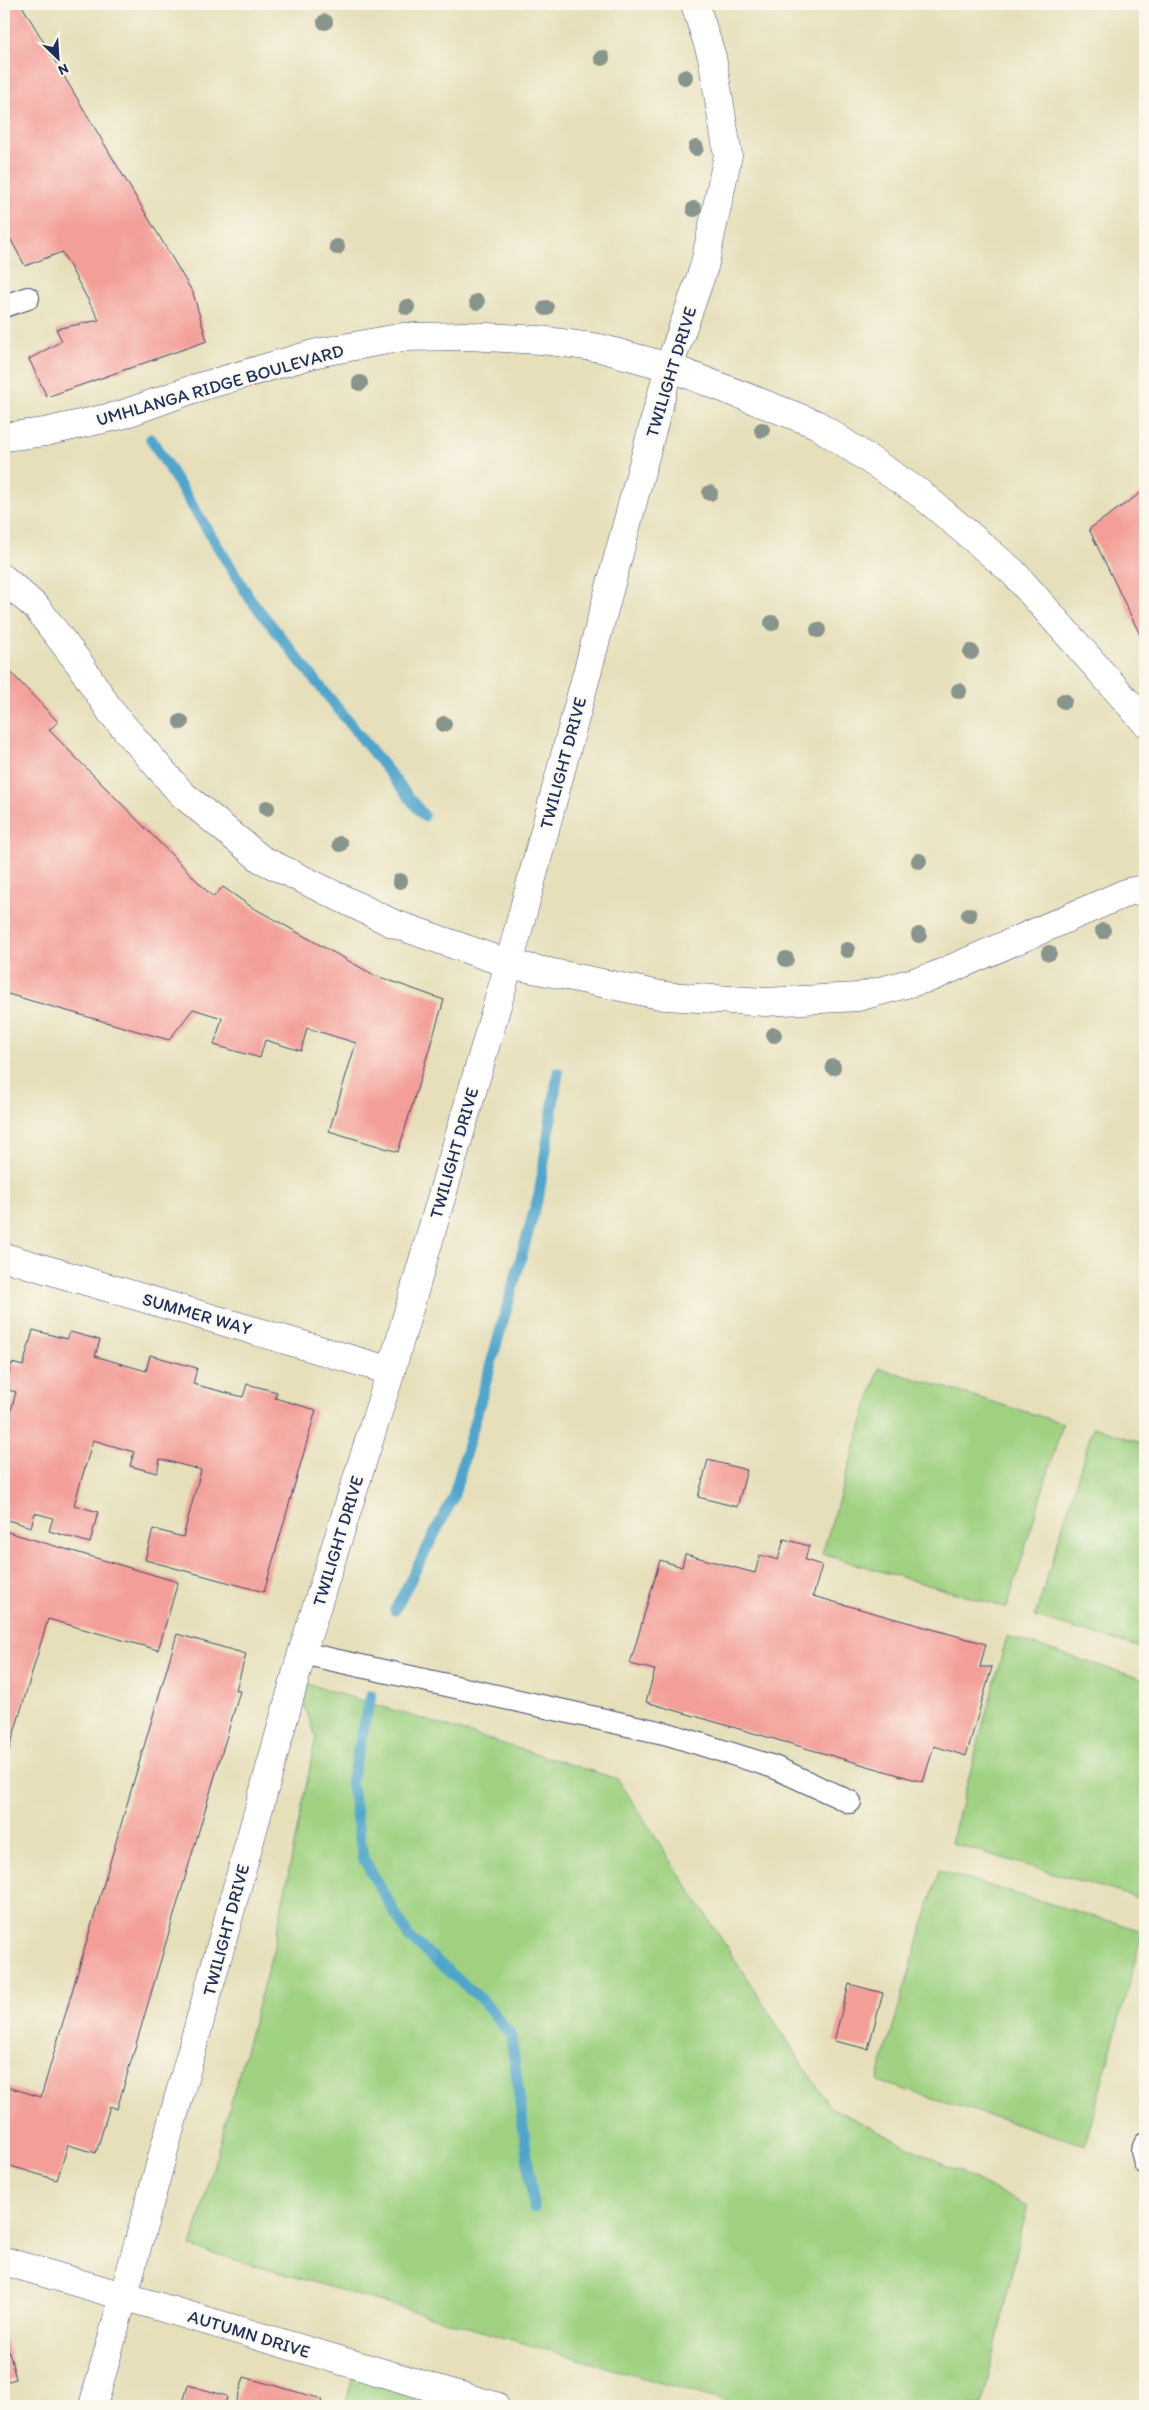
<svg xmlns="http://www.w3.org/2000/svg" width="1149" height="2410" font-family="Itim,sans-serif">
<rect width="100%" height="100%" fill="#fbf7ec"/>
<filter id="ink" filterUnits="userSpaceOnUse"><feTurbulence type="fractalNoise" baseFrequency=".02" numOctaves="2"/><feDisplacementMap in="SourceGraphic" scale="10" xChannelSelector="R" yChannelSelector="G"/><feConvolveMatrix kernelMatrix="1 2 1 2 8 2 1 2 1" color-interpolation-filters="sRGB"/></filter>
<filter id="wash" filterUnits="userSpaceOnUse"><feTurbulence type="fractalNoise" baseFrequency=".0096" numOctaves="4" result="noise"/><feDisplacementMap in="SourceGraphic" scale="20" xChannelSelector="R" yChannelSelector="G"/><feGaussianBlur stdDeviation="1.12" result="paint"/><feColorMatrix in="noise" values="0 0 0 0 0 0 0 0 0 0 0 0 0 0 0 0 0 1.4 0 .05"/><feComposite in="paint" operator="in"/></filter>
<g filter="url(#wash)">
<rect width="100%" height="100%" fill="#e6dfba"/>
<g fill="#9fd181" stroke="#5d8070">
<polygon points="879,1368 1063,1423 1007,1608 822,1554"/>
<polygon points="1093,1427 1145,1444 1145,1649 1035,1617"/>
<polygon points="1007,1636 1145,1680 1145,1900 951,1843"/>
<polygon points="295,1680 618,1779 830,2107 1027,2206 982,2406 741,2406 191,2247 273,1950 316,1737"/>
<polygon points="939,1871 1143,1931 1085,2145 877,2081"/>
<polygon points="356,2365 495,2406 345,2406"/>
</g>
<g fill="none" stroke-linecap="round" stroke-linejoin="round">
<g stroke="#4fa5cb" stroke-width="11">
<polyline points="151,439 251,600 424,816"/>
<polyline points="395,1610 453,1498 539,1194 558,1073"/>
<polyline points="371,1695 351,1782 363,1858 409,1937 483,2001 511,2035 534,2208"/>
</g>
</g>
<g id="blocks">
<g fill="#f39e98">
<polygon points="4,4 21,4 193,293 207,341 47,397 29,359 62,341 56,329 99,320 62,252 25,266 4,227"/>
<polygon points="1145,490 1145,645 1089,529"/>
<polygon points="4,665 58,722 49,730 213,897 223,887 250,906 374,975 444,1000 398,1152 329,1131 356,1043 307,1028 301,1051 265,1040 260,1058 214,1045 222,1018 193,1009 169,1040 4,993"/>
<polygon points="33,1330 67,1339 70,1332 100,1340 95,1356 146,1371 150,1355 197,1368 193,1384 243,1397 247,1384 277,1392 275,1398 316,1410 264,1592 145,1560 153,1529 183,1537 201,1470 160,1459 157,1473 130,1466 134,1452 93,1440 74,1505 98,1512 90,1543 49,1531 53,1518 35,1513 31,1527 4,1519 4,1412 10,1414 16,1392 5,1389 12,1363 23,1366"/>
<polygon points="708,1460 747,1470 737,1507 698,1497"/>
<polygon points="4,1531 178,1582 158,1650 48,1619 4,1767"/>
<polygon points="784,1539 809,1546 805,1560 822,1565 813,1596 986,1644 980,1667 992,1667 966,1756 934,1746 923,1782 646,1702 655,1670 630,1664 660,1560 682,1567 685,1554 755,1573 760,1555 778,1560"/>
<polygon points="177,1634 246,1654 236,1690 240,1691 117,2109 110,2106 96,2153 68,2145 57,2180 4,2164 4,2086 41,2097"/>
<polygon points="849,1984 883,1993 868,2049 834,2041"/>
<polygon points="4,2332 16,2379 4,2382"/>
<polygon points="244,2377 322,2399 320,2406 235,2406"/>
<polygon points="188,2385 227,2396 225,2406 182,2406"/>
</g>
</g>
</g>
<g filter="url(#ink)">
<use href="#blocks" fill-opacity="0" stroke="#39496c" stroke-width="1"/>
<g fill="none" stroke-linecap="round" stroke-linejoin="round">
<g stroke="#39496c" stroke-width="24">
<g id="service">
<polyline points="4,306 28,298"/>
<polyline points="302,1653 668,1734 774,1767 850,1802"/>
<polyline points="1145,2144 1142,2151 1145,2163"/>
</g>
</g>
<g stroke="#39496c" stroke-width="29">
<g id="minor">
<polyline points="4,437 45,432 121,415 193,389 317,353 403,337 468,336 541,340 600,348 669,367 816,424 921,494 1013,572 1145,722"/>
<polyline points="4,579 37,608 79,663 111,712 182,794 261,859 392,923 509,964 665,996 765,1002 858,997 932,977 1128,892 1145,889"/>
<polyline points="4,1257 391,1371"/>
<polyline points="4,2261 495,2406"/>
<polyline points="93,2406 302,1653 391,1371 509,964 669,367 704,267 728,155 712,57 695,4"/>
</g>
</g>
<use href="#service" stroke="#fff" stroke-width="22"/>
<use href="#minor" stroke="#fff" stroke-width="28"/>
</g>
<g fill="#88958c">
<circle cx="325" cy="22" r="8"/>
<circle cx="602" cy="58" r="8"/>
<circle cx="685" cy="77" r="8"/>
<circle cx="696" cy="148" r="8"/>
<circle cx="694" cy="209" r="8"/>
<circle cx="337" cy="247" r="8"/>
<circle cx="477" cy="302" r="8"/>
<circle cx="407" cy="307" r="8"/>
<circle cx="546" cy="308" r="8"/>
<circle cx="360" cy="383" r="8"/>
<circle cx="762" cy="430" r="8"/>
<circle cx="710" cy="493" r="8"/>
<circle cx="772" cy="623" r="8"/>
<circle cx="818" cy="630" r="8"/>
<circle cx="971" cy="652" r="8"/>
<circle cx="959" cy="691" r="8"/>
<circle cx="1064" cy="701" r="8"/>
<circle cx="181" cy="722" r="8"/>
<circle cx="444" cy="724" r="8"/>
<circle cx="267" cy="808" r="8"/>
<circle cx="340" cy="844" r="8"/>
<circle cx="919" cy="861" r="8"/>
<circle cx="400" cy="881" r="8"/>
<circle cx="969" cy="915" r="8"/>
<circle cx="1103" cy="931" r="8"/>
<circle cx="919" cy="935" r="8"/>
<circle cx="847" cy="950" r="8"/>
<circle cx="1049" cy="953" r="8"/>
<circle cx="786" cy="959" r="8"/>
<circle cx="774" cy="1035" r="8"/>
<circle cx="833" cy="1067" r="8"/>
</g>
</g>
<g text-anchor="middle" dominant-baseline="central" stroke-width="4" stroke-linejoin="round" paint-order="stroke">
<g font-size="18" fill="#1b2f5e" stroke="#fbf7ec">
<text transform="translate(671 372) rotate(-73)">TWILIGHT DRIVE</text>
<text transform="translate(220 385) rotate(-16)">UMHLANGA RIDGE BOULEVARD</text>
<text transform="translate(563 763) rotate(-75)">TWILIGHT DRIVE</text>
<text transform="translate(454 1153) rotate(-74)">TWILIGHT DRIVE</text>
<text transform="translate(197 1314) rotate(16)">SUMMER WAY</text>
<text transform="translate(338 1541) rotate(-73)">TWILIGHT DRIVE</text>
<text transform="translate(226 1930) rotate(-75)">TWILIGHT DRIVE</text>
<text transform="translate(249 2334) rotate(17)">AUTUMN DRIVE</text>
</g>
</g>
<rect width="1149" height="2410" fill="none" stroke="#fbf7ec" stroke-width="20"/>
<g transform="translate(58 58) rotate(155)" stroke="#fbf7ec" stroke-width="4" paint-order="stroke">
<path d="M0-4L9 19L0 12L-9 19Z" fill="#1b2f5e"/>
<text y="-8" font-size="14" font-weight="bold" text-anchor="middle" fill="#1b2f5e">N</text>
</g>
</svg>
